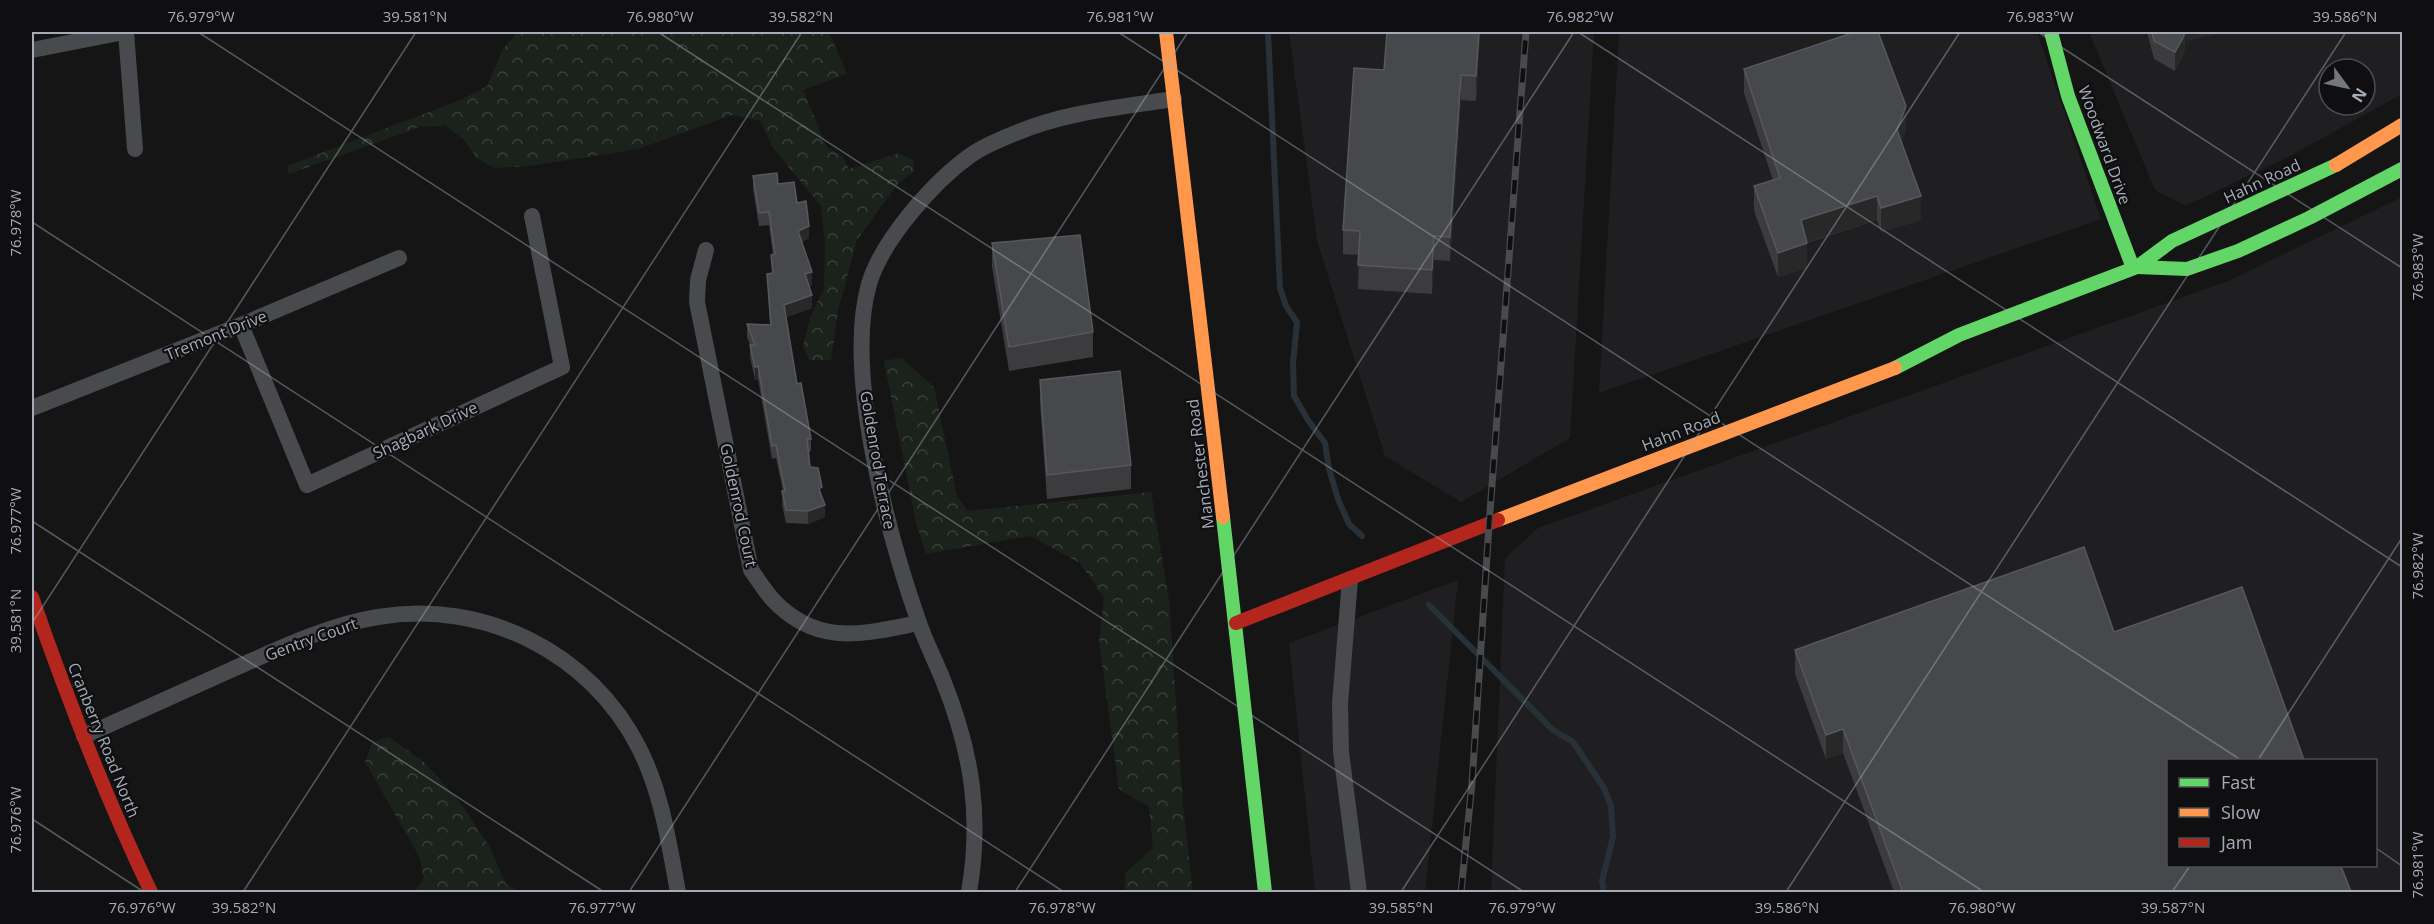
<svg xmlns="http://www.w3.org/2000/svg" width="2434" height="924" font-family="'Open Sans',sans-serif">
<defs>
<pattern id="forest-crowns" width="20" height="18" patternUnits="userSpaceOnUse" patternTransform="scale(1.5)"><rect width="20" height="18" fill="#1b221b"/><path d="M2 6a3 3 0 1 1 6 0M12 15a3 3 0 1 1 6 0" fill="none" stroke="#393f3a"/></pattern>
</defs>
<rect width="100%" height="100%" fill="#151515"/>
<g fill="#1f1f21" fill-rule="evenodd">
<polygon points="1289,32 1594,32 1570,438 1461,502 1385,456 1317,241"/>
<polygon points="1619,32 2037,32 2101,219 1599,393"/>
<path d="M2089 32H2402V94L2292 155 2185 206 2155 190ZM2329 69H2365V105H2329Z"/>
<path d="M2400 198 2402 211V892H1491L1505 558 1538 528 2228 281ZM2168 760H2376V866H2168Z"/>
<polygon points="1458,580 1425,892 1315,892 1289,643"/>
</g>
<g fill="url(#forest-crowns)">
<polygon points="518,32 829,32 847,74 803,90 827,147 842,156 849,169 899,153 913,160 914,171 896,186 857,240 838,311 831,360 809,360 803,346 810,318 824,288 825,245 821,206 773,148 760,121 732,115 638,149 530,166 494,168 477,158 463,139 445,125 420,127 289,174 287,166 463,99 487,86 503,49"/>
<polygon points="901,358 934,387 957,497 968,511 1151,492 1169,600 1183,806 1193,892 1125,892 1125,873 1153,848 1149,807 1119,789 1099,640 1104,598 1080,563 1030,536 926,554 916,522 884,361"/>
<polygon points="389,737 424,762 460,802 489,846 506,884 520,892 415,892 424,878 419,856 365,762 373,742"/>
</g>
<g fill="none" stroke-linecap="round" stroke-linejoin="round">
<g stroke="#283137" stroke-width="6">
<polyline points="1268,32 1280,288 1286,306 1297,322 1293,363 1294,396 1308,420 1325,443 1329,469 1338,499 1349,524 1362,536"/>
<polyline points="1429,605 1553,730 1573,742 1604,788 1611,806 1613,837 1602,881 1604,892"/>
</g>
<g stroke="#494a4e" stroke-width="16">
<polyline points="126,32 135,149"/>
<polyline points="32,50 124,32"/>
<path d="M706 250 698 280 697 302 751 570C758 580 765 591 773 600 818 647 862 634 919 623"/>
<polyline points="241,325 307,485 562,367 532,216"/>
<polyline points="32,408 241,325 399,258"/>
<polyline points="1350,579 1340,704 1341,752 1359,892"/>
<path d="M84 736C134 714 183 691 233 669 279 649 328 625 378 617 484 599 591 653 639 748 662 793 669 844 678 892"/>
<path d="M969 892C982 817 972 752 943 680 935 660 925 641 918 620 888 534 844 372 869 284 882 240 934 181 971 155 984 146 1001 139 1016 133 1065 112 1122 107 1174 99"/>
</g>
<g stroke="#63d668" stroke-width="14">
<polyline points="2051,32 2068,96 2133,268"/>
<polyline points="2137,267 2187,269 2238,251 2309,218 2402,169"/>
<polyline points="1895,368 1959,335 2137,267 2172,241 2336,165"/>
<polyline points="1223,517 1265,892"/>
</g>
<g stroke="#ff974d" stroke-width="14">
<polyline points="1166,32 1223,517"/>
<polyline points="2336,165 2402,125"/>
<polyline points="1498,520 1895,368"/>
</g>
<g stroke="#b3261e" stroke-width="14">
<path d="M32 597C67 698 105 796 151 892"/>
<polyline points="1236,623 1498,520"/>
</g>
<g stroke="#494a4d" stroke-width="7">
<polyline id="rail" points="1461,892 1472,783 1489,525 1526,32"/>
</g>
<use href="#rail" stroke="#0f0f11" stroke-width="4.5" stroke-dasharray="14" stroke-linecap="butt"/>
</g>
<g fill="#3c3c3f">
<polygon points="1480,32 1476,101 1461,100 1450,261 1434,260 1432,294 1358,289 1359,255 1343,254 1343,230 1384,70"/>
<polygon points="2147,32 2224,32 2185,41 2184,54 2175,71 2154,59"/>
<polygon points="1744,69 1906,130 1901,142 1921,220 1881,232 1877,220 1807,243 1807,268 1778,277 1754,211 1754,186 1773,180 1744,93"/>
<polygon points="753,176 778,184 797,203 809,238 802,242 812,285 809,286 812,308 786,317 797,384 811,439 811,451 809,452 810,467 822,497 825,517 808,524 786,523 782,504 783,491 776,458 772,459 758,379 755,380 750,357 750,345 747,337 747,324 770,325 767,274 772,273 771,255 773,255 769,225 759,226 753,189"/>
<polygon points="992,243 1093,332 1093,357 1009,371 992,267"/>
<polygon points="1040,380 1131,465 1131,489 1047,499 1040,404"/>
<polygon points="2114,632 2351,892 1894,892 1843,753 1826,759 1795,674 1795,650"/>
</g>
<g fill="#282829">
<polygon points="1479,32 1480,32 1476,101 1476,76"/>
<polygon points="2184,32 2224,32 2185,41 2184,54 2175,71 2175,52"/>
<polygon points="1461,75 1461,100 1450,261 1450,237"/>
<polygon points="1906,106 1906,130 1897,154 1897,130"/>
<polygon points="1877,196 1877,220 1801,244 1801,220"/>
<polygon points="1921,196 1921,220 1881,232 1881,208"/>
<polygon points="809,226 809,238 798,243 798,231"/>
<polygon points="1434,236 1434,260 1432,294 1432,270"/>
<polygon points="1807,243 1807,268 1778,277 1778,253"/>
<polygon points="812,272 812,285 805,287 805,274"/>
<polygon points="812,295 812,308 784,317 784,305"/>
<polygon points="758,366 758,379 755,380 755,367"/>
<polygon points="825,505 825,517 808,524 808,511"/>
<polygon points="1843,729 1843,753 1826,759 1826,735"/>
</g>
<g fill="#47484c" stroke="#56585d" stroke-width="1.5">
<polygon points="1387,32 1479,32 1476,76 1461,75 1450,237 1434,236 1432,270 1358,265 1360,231 1343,230 1354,68 1384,70"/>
<polygon points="1855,32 1878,32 1906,106 1897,130 1921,196 1881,208 1877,196 1801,220 1807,243 1778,253 1754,186 1780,178 1744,69"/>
<polygon points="2152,32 2184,32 2184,36 2175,52 2154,41"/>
<polygon points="777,173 778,184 794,182 797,203 806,201 809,226 798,231 812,272 805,274 812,295 784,305 797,384 801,383 811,439 807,439 810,467 818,468 822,487 819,489 825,505 808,511 786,510 782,491 785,491 776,445 772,446 758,366 755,367 750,345 755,345 747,324 771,325 767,274 773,273 771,255 775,254 769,212 759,213 753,176"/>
<polygon points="1080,235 1093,332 1009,347 992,243"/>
<polygon points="1120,371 1131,465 1047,475 1040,380"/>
<polygon points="2084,547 2114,632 2242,587 2304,760 2169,760 2169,866 2341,866 2351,892 1903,892 1843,729 1826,735 1795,650"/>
</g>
<path fill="none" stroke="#a5acb7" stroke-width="1.5" stroke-opacity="0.45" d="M198 32 1524 892M658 32 1984 892M1118 32 2241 760M1578 32 2402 567M2038 32 2402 268M32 222 1064 892M32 521 604 892M32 623 416 32M2258 760 2402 538M32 819 144 892M2376 848 2402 866M243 892 802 32M629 892 1188 32M1015 892 1574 32M1401 892 1960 32M1786 892 2346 32M2172 892 2190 866"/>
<g text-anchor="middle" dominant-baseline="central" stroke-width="4.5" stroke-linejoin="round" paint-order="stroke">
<g font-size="16" fill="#a5acb7" stroke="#0f0f11">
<text transform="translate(2105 145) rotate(70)">Woodward Drive</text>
<text transform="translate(2262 181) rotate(-25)">Hahn Road</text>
<text transform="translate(216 335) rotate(-22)">Tremont Drive</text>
<text transform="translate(425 430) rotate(-25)">Shagbark Drive</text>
<text transform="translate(1681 431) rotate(-21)">Hahn Road</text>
<text transform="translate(878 460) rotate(80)">Goldenrod Terrace</text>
<text transform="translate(1200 464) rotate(-97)">Manchester Road</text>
<text transform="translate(739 505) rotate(78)">Goldenrod Court</text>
<text transform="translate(311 639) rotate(-20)">Gentry Court</text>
<text transform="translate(104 740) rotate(68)">Cranberry Road North</text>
</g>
</g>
<rect width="2434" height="924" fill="none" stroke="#0f0f11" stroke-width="66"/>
<rect x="2167" y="759" width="210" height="108" fill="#0f0f11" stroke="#4b4e53" stroke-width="1.5"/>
<rect x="2179" y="778" width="30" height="9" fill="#63d668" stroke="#4b4e53" stroke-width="1.5"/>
<text x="2221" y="789" font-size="18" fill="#a5acb7">Fast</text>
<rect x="2179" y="808" width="30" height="9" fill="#ff974d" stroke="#4b4e53" stroke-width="1.5"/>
<text x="2221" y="819" font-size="18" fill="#a5acb7">Slow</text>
<rect x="2179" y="838" width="30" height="9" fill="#b3261e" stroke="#4b4e53" stroke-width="1.5"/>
<text x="2221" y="849" font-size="18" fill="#a5acb7">Jam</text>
<g transform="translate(2347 87) rotate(123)"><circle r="28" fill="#0f0f11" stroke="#4b4e53" stroke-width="1.5"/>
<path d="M0-4.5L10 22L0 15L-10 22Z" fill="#73777e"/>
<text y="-9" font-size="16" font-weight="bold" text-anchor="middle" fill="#a5acb7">N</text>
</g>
<rect x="33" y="33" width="2368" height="858" fill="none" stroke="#a5acb7" stroke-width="2"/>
<g font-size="15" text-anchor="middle" fill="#a5acb7">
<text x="201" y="22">76.979°W</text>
<text x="415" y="22">39.581°N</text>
<text x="660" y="22">76.980°W</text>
<text x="801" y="22">39.582°N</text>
<text x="1120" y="22">76.981°W</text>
<text x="1580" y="22">76.982°W</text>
<text x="2040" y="22">76.983°W</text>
<text x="2345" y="22">39.586°N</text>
<text transform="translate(16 223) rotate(-90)" y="5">76.978°W</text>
<text transform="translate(2418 267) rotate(-90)" y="5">76.983°W</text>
<text transform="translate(16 521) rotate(-90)" y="5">76.977°W</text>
<text transform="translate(2418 566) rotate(-90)" y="5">76.982°W</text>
<text transform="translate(16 621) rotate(-90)" y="5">39.581°N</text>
<text transform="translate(16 820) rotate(-90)" y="5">76.976°W</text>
<text transform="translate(2418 865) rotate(-90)" y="5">76.981°W</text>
<text x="142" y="913">76.976°W</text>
<text x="244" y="913">39.582°N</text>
<text x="602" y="913">76.977°W</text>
<text x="1062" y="913">76.978°W</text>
<text x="1401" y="913">39.585°N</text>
<text x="1522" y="913">76.979°W</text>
<text x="1787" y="913">39.586°N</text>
<text x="1982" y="913">76.980°W</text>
<text x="2173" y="913">39.587°N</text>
</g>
</svg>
